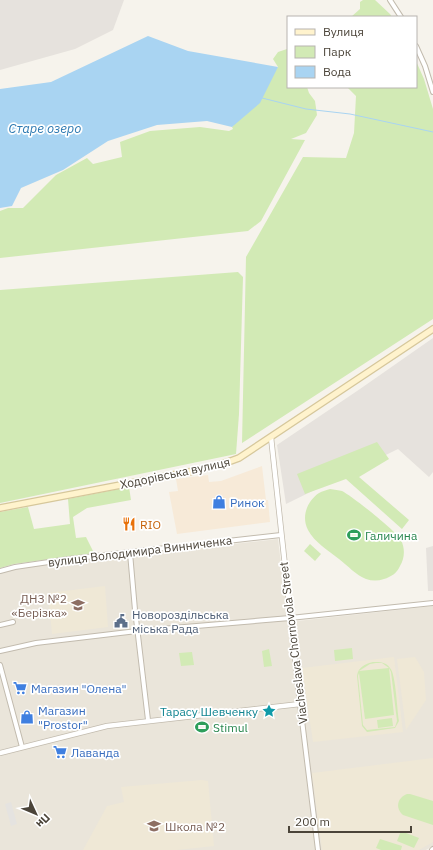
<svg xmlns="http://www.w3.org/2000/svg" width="433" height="850" font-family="'IBM Plex Sans',sans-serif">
<rect width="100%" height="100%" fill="#f6f3ec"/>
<polygon fill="#eae5da" points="278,539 288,622 433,606 433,846 426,850 0,850 0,572 15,568"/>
<polygon fill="#f7ead8" points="262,466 266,500 268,500 270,522 177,534 169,492 178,491 176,479 208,475 209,482 221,481"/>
<g fill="#e6e2dd">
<polygon points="0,0 124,0 113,30 75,49 0,70"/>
<polygon points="433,338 433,472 429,477 398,449 286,504 277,445 360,389"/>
<polygon points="433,546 433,591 428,591 426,548"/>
</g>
<g fill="#efe8d6">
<polygon points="105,586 108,627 52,634 48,593"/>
<polygon points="394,657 403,732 313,742 302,668"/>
<polygon points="415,657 424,672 426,700 406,730 397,659"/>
<polygon points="433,758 433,842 419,850 322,850 312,773"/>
<polygon points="202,780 208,781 214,846 177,850 83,850 107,806 124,802 121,787"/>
</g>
<g fill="#d2eab5" fill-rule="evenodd">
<polygon points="363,0 375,0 390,14 392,17 351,17 360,9 360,2"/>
<polygon points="287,49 288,50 288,87 307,87 309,93 315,101 317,115 306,133 291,139 305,140 261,221 248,231 0,258 0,211 8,208 23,208 56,175 87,158 93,164 122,157 120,142 150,131 200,127 229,131 233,129 232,127 278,67 273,59 278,52"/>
<polygon points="416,61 424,79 433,109 433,319 242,443 246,257 303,157 346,158 354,133 356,96 347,87 416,87"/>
<polygon points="238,272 243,277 239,414 236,454 0,503 0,290"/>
<polygon points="377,442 389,459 359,477 409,520 402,529 346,479 305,494 297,474"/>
<polygon points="129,487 131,500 87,508 73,517 76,538 86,537 94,553 14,564 0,568 0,512 28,507 34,529 70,524 68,499"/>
<path d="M330 489C334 490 339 490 342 491 352 496 396 531 401 540 405 548 405 558 400 566 397 573 391 577 384 579 378 581 372 581 366 579 356 575 348 566 339 559 329 551 314 542 308 530 301 517 307 501 319 493 322 491 327 490 330 489Z"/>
<polygon points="310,544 321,554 315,561 304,551"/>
<polygon points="352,648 353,659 335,661 334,650"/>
<polygon points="269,649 272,666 264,667 262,651"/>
<polygon points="192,652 194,665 181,666 179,653"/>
<path d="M373 662C380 662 386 662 390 668 396 674 397 711 399 721L395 728 367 732 362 726 357 676C358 667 365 664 373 662ZM376 663H382L389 668 359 671 370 664ZM389 668 391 672 397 721 395 727 367 730 363 725 358 676 359 673 365 719 394 715Z"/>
<polygon points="392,718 393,726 378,728 377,720"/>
<path d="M407 794H410L433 801V825L403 815C395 808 397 798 407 794Z"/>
<polygon points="401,831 419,838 414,848 397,841"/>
<polygon points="380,839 402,846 401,850 381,850 376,848"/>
</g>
<polygon fill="#e5e3e0" points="11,802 17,824 11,826 5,804"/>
<polygon fill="#a9d4f2" points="148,36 188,51 278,67 260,103 232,127 207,121 157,125 108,141 63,170 21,188 12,206 0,208 0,89 51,82"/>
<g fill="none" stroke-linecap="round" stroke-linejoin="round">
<polyline stroke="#a9d4f2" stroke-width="1" points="262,98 306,109 350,114 433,132"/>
<g stroke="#c2bbae" stroke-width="6">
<g id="minor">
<polyline points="390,0 401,17"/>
<polyline points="416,46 425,66 433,92"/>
<polyline points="130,553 135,610 148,720"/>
<polyline points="0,571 15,567 69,559 281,535"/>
<polyline points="0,625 13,622"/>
<polyline points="0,651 36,643 137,631 290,618 433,603"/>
<polyline points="0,665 22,747"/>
<polyline points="300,704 318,850"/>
<polyline points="432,850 433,849"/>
</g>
</g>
<g stroke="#c2bbae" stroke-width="6">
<polyline id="tertiary" points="0,753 107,726 300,704 271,437"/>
</g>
<g stroke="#d6c79b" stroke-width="8">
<polyline id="secondary" points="0,508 194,471 228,462 239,458 433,329"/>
</g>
<use href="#minor" stroke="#fff" stroke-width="4"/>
<use href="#tertiary" stroke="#fff" stroke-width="4.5"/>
<use href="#secondary" stroke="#fff3cd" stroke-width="5.5"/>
</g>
<defs>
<g id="shop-bare" transform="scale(1.08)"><path d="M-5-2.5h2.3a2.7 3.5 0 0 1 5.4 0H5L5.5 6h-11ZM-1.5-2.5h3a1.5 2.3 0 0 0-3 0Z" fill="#3f7fe0" stroke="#fff" stroke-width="2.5" paint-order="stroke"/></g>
<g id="restaurant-bare" transform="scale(1.08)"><path d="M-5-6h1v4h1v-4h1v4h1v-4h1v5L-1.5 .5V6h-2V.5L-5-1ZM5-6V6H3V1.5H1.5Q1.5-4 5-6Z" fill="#e8710a" stroke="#fff" stroke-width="2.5" paint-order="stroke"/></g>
<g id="stadium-bare" transform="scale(1.08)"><path d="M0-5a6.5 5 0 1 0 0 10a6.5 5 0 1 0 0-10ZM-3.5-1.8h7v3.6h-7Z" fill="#2e9e5b" stroke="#fff" stroke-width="2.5" paint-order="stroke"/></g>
<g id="school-bare" transform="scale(1.08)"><path d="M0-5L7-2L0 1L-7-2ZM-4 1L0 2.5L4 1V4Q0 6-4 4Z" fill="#8d6e63" stroke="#fff" stroke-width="2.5" paint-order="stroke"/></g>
<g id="civic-bare" transform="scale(1.08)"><path d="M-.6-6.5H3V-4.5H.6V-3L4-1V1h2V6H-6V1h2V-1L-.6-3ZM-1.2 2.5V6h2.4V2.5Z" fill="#5c6f8a" stroke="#fff" stroke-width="2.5" paint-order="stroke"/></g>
<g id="supermarket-bare" transform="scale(1.08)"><path d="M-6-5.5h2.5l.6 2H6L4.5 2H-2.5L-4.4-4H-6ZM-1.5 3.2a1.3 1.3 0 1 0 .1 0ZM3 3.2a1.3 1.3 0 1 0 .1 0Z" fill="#3f7fe0" stroke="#fff" stroke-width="2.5" paint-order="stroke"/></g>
<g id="sight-bare" transform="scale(1.08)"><path d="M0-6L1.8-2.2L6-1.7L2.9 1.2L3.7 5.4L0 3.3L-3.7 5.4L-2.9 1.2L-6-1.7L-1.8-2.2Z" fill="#0f9aa8" stroke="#fff" stroke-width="2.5" paint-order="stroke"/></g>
</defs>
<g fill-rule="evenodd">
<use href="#shop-bare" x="219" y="502"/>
<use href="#restaurant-bare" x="129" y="524"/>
<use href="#stadium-bare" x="354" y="535"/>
<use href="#school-bare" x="78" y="605"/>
<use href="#civic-bare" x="121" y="621"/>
<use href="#supermarket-bare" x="20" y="688"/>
<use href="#sight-bare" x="269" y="711"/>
<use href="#shop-bare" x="27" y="717"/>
<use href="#stadium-bare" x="202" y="727"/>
<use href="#supermarket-bare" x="60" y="752"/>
<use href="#school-bare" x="154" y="826"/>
</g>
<g text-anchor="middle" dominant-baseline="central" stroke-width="3.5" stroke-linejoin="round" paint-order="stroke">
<g font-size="12" fill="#4b4439" stroke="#fff">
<text transform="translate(175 473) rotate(-12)">Ходорівська вулиця</text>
<text transform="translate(140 551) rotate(-7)">вулиця Володимира Винниченка</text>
<text transform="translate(293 643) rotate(-97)">Viacheslava Chornovola Street</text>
</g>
<g font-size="12" fill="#366cbe" stroke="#fff" text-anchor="start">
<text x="230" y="502">Ринок</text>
<text x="31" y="688">Магазин "Олена"</text>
<text x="38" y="710">Магазин<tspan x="38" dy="14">"Prostor"</tspan></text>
<text x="71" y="752">Лаванда</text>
</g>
<g font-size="12" fill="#c56008" stroke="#fff" text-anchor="start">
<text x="140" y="524">RIO</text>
</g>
<g font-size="12" fill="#27864d" stroke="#fff" text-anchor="start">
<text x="365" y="535">Галичина</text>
<text x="213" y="727">Stimul</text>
</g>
<g font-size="12" fill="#785e54" stroke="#fff" text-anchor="end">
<text x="67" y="598">ДНЗ №2<tspan x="67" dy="14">«Берізка»</tspan></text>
<text x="165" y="826" text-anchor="start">Школа №2</text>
</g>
<g font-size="12" fill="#4e5e75" stroke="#fff" text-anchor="start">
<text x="132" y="614">Новороздільська<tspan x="132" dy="14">міська Рада</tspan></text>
</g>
<g font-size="12" fill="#0d838f" stroke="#fff" text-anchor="end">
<text x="258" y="711">Тарасу Шевченку</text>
</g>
<g font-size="13" font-style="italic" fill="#2e7ab2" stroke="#fff">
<text x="45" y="128">Старе озеро</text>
</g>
</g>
<rect x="287" y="16" width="130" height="72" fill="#ffffff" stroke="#b7b4b0"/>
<rect x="295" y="29" width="20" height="6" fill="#fff3cd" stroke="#b7b4b0"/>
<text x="323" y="36" font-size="12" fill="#4b4439">Вулиця</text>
<rect x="295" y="46" width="20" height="12" fill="#d2eab5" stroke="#b7b4b0"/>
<text x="323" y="56" font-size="12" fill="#4b4439">Парк</text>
<rect x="295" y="66" width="20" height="12" fill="#a9d4f2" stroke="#b7b4b0"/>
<text x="323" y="76" font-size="12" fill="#4b4439">Вода</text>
<g transform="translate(36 814) rotate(134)" stroke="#ffffff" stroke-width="3" paint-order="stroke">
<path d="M0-3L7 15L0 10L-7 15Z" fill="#4b4439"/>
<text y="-6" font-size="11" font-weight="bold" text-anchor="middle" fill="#4b4439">Пн</text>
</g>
<path d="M289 826v6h122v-6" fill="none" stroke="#4b4439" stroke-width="2"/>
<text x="295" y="826" font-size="12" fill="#4b4439" stroke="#ffffff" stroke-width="3" paint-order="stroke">200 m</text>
</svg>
